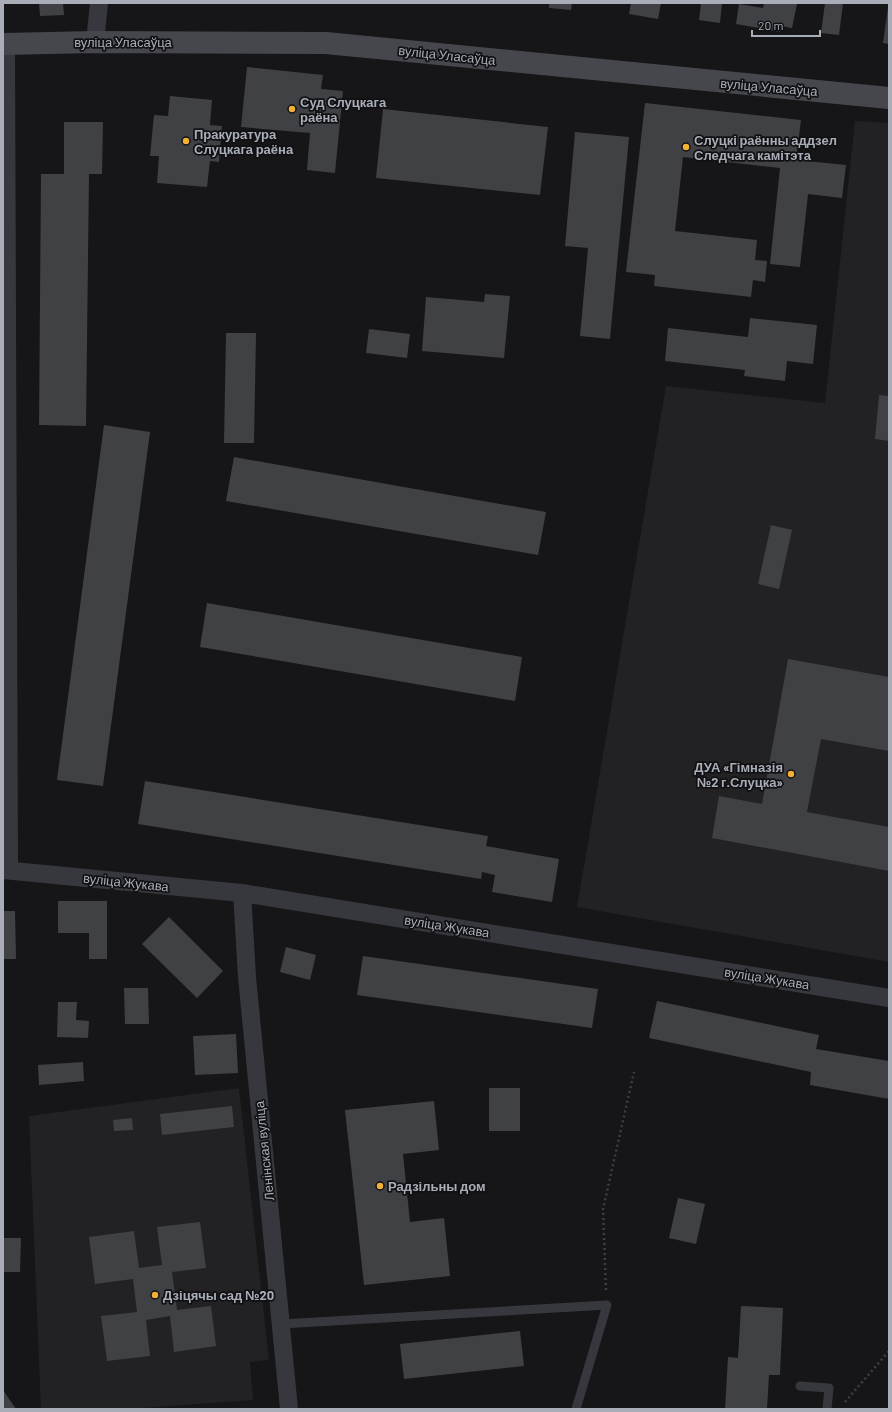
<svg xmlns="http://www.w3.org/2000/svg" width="892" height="1412" font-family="Barlow,sans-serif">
<rect width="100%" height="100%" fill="#161618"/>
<g fill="#222225">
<polygon points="855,121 889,123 889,962 577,907 666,386 825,403"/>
<polygon points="239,1088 269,1360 250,1362 253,1400 129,1409 41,1409 29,1116"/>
</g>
<g fill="#404145">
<polygon points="39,3 63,3 64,15 40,16"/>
<polygon points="549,3 572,3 571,10 549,8"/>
<polygon points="631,3 661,3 658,19 629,14"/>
<polygon points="701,3 722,3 720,23 699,20"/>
<polygon points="764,3 789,3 797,4 792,28 781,26 780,32 736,24 739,4 763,8"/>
<polygon points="825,3 843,3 839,35 821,33"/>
<polygon points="888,7 889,7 889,44 883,43"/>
<polygon points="247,67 323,75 321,89 343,91 335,173 307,170 310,133 241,127"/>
<polygon points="170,96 212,100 210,125 222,126 219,162 210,161 207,187 157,183 159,156 150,156 154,115 168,116"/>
<polygon points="645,103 801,120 796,160 846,165 842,198 808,194 800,267 770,264 780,168 683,157 675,231 757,240 755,260 767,261 765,282 753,280 751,297 654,286 655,275 626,272"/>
<polygon points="383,109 548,127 540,195 376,178"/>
<polygon points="64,122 103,122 102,174 89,174 86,426 39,425 41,174 64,174"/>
<polygon points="575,132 629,137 610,339 580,336 588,248 565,246"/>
<polygon points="485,294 510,296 504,358 422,351 426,297 484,302"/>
<polygon points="750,318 817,325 813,364 787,361 785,381 744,376 745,370 665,361 668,328 748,337"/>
<polygon points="369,329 410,334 407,358 366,353"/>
<polygon points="226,333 256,333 254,443 224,443"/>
<polygon points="879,395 889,396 889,441 875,439"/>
<polygon points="104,425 150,432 103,786 57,780"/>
<polygon points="234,457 546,512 538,555 226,501"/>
<polygon points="771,525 792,530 779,589 758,584"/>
<polygon points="207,603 522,657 515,701 200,647"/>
<polygon points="788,659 889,677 889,751 821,739 807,812 889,827 889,871 712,838 719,796 762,804"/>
<polygon points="145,781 488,836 486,846 559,859 552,902 492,892 495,875 482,872 481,879 138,824"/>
<polygon points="58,901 107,901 107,959 89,959 89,933 58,933"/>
<polygon points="3,911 15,911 16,959 3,959"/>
<polygon points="169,917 223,971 197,998 142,944"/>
<polygon points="286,947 316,955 310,980 280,972"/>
<polygon points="363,956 598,989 592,1028 357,995"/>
<polygon points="124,988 148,988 149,1024 125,1024"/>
<polygon points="657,1001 819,1035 816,1049 889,1061 889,1099 810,1085 811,1072 649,1038"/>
<polygon points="58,1002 77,1002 76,1020 89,1021 88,1038 57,1037"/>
<polygon points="236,1034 238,1073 195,1075 193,1036"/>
<polygon points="83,1062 84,1081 39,1085 38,1065"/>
<rect x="489" y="1088" width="31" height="43"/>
<polygon points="434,1101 439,1150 403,1154 410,1222 444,1218 450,1276 364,1285 345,1110"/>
<polygon points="232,1106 234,1127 162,1135 160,1114"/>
<polygon points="132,1118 133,1130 114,1131 113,1120"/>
<polygon points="678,1198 705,1204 696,1244 669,1238"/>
<polygon points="200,1222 206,1268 172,1272 177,1310 211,1306 216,1346 174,1352 170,1316 146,1320 150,1356 107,1361 101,1316 137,1312 133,1279 95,1284 89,1237 134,1231 139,1268 162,1265 157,1227"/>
<polygon points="3,1238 21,1238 20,1272 3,1272"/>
<polygon points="741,1306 783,1308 780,1375 769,1375 767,1409 725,1409 728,1357 738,1358"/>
<polygon points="520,1331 524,1366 404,1379 400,1344"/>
<polygon points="3,1390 16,1409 3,1409"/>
</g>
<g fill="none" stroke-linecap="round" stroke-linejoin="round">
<g stroke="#3d3f44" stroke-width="2.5" stroke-dasharray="2 3" stroke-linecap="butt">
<polyline points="606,1290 603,1209 634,1072"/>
<polyline points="845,1402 889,1351"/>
</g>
<g stroke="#37383d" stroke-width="9">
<polyline points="281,1324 607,1305 576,1409"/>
<polyline points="800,1386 829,1388 827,1409"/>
</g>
<g stroke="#37383d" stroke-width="18">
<polyline points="95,42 99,3"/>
<polyline points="6,44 9,870"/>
<polyline points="3,870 242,893 889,998"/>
<polyline points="242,893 247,977 289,1409"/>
</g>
<polyline stroke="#45474d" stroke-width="22" points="3,44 95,42 326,43 889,98"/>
</g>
<g fill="#f2b134" stroke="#111113" stroke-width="1.5">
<circle cx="292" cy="109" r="4"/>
<circle cx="186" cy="141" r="4"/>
<circle cx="686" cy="147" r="4"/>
<circle cx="791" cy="774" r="4"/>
<circle cx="380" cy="1186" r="4"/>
<circle cx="155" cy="1295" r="4"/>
</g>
<g text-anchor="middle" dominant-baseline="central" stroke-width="3.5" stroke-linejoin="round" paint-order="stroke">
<g font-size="13" fill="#a8adb8" stroke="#111113">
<text x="123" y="42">вуліца Уласаўца</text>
<text transform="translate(447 55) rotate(6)">вуліца Уласаўца</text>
<text transform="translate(769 87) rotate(5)">вуліца Уласаўца</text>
<text transform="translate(126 882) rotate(6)">вуліца Жукава</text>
<text transform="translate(447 926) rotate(9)">вуліца Жукава</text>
<text transform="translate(767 978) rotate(9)">вуліца Жукава</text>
<text transform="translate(264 1151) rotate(-96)">Ленінская вуліца</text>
</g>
<g font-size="13" font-weight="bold" fill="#a8adb8" stroke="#111113" text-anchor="start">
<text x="300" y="102">Суд Слуцкага<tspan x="300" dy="15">раёна</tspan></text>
<text x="194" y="134">Пракуратура<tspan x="194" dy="15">Слуцкага раёна</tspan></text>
<text x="694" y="140">Слуцкі раённы аддзел<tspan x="694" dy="15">Следчага камітэта</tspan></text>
<text x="783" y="767" text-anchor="end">ДУА «Гімназія<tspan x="783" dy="15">№2 г.Слуцка»</tspan></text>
<text x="388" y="1186">Радзільны дом</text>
<text x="163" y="1295">Дзіцячы сад №20</text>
</g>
</g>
<rect width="892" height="1412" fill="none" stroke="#a8adb8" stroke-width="8"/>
<path d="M752 30v6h68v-6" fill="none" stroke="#a8adb8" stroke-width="2"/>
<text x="758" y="30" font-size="12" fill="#a8adb8" stroke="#111113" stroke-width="3" paint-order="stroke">20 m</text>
</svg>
